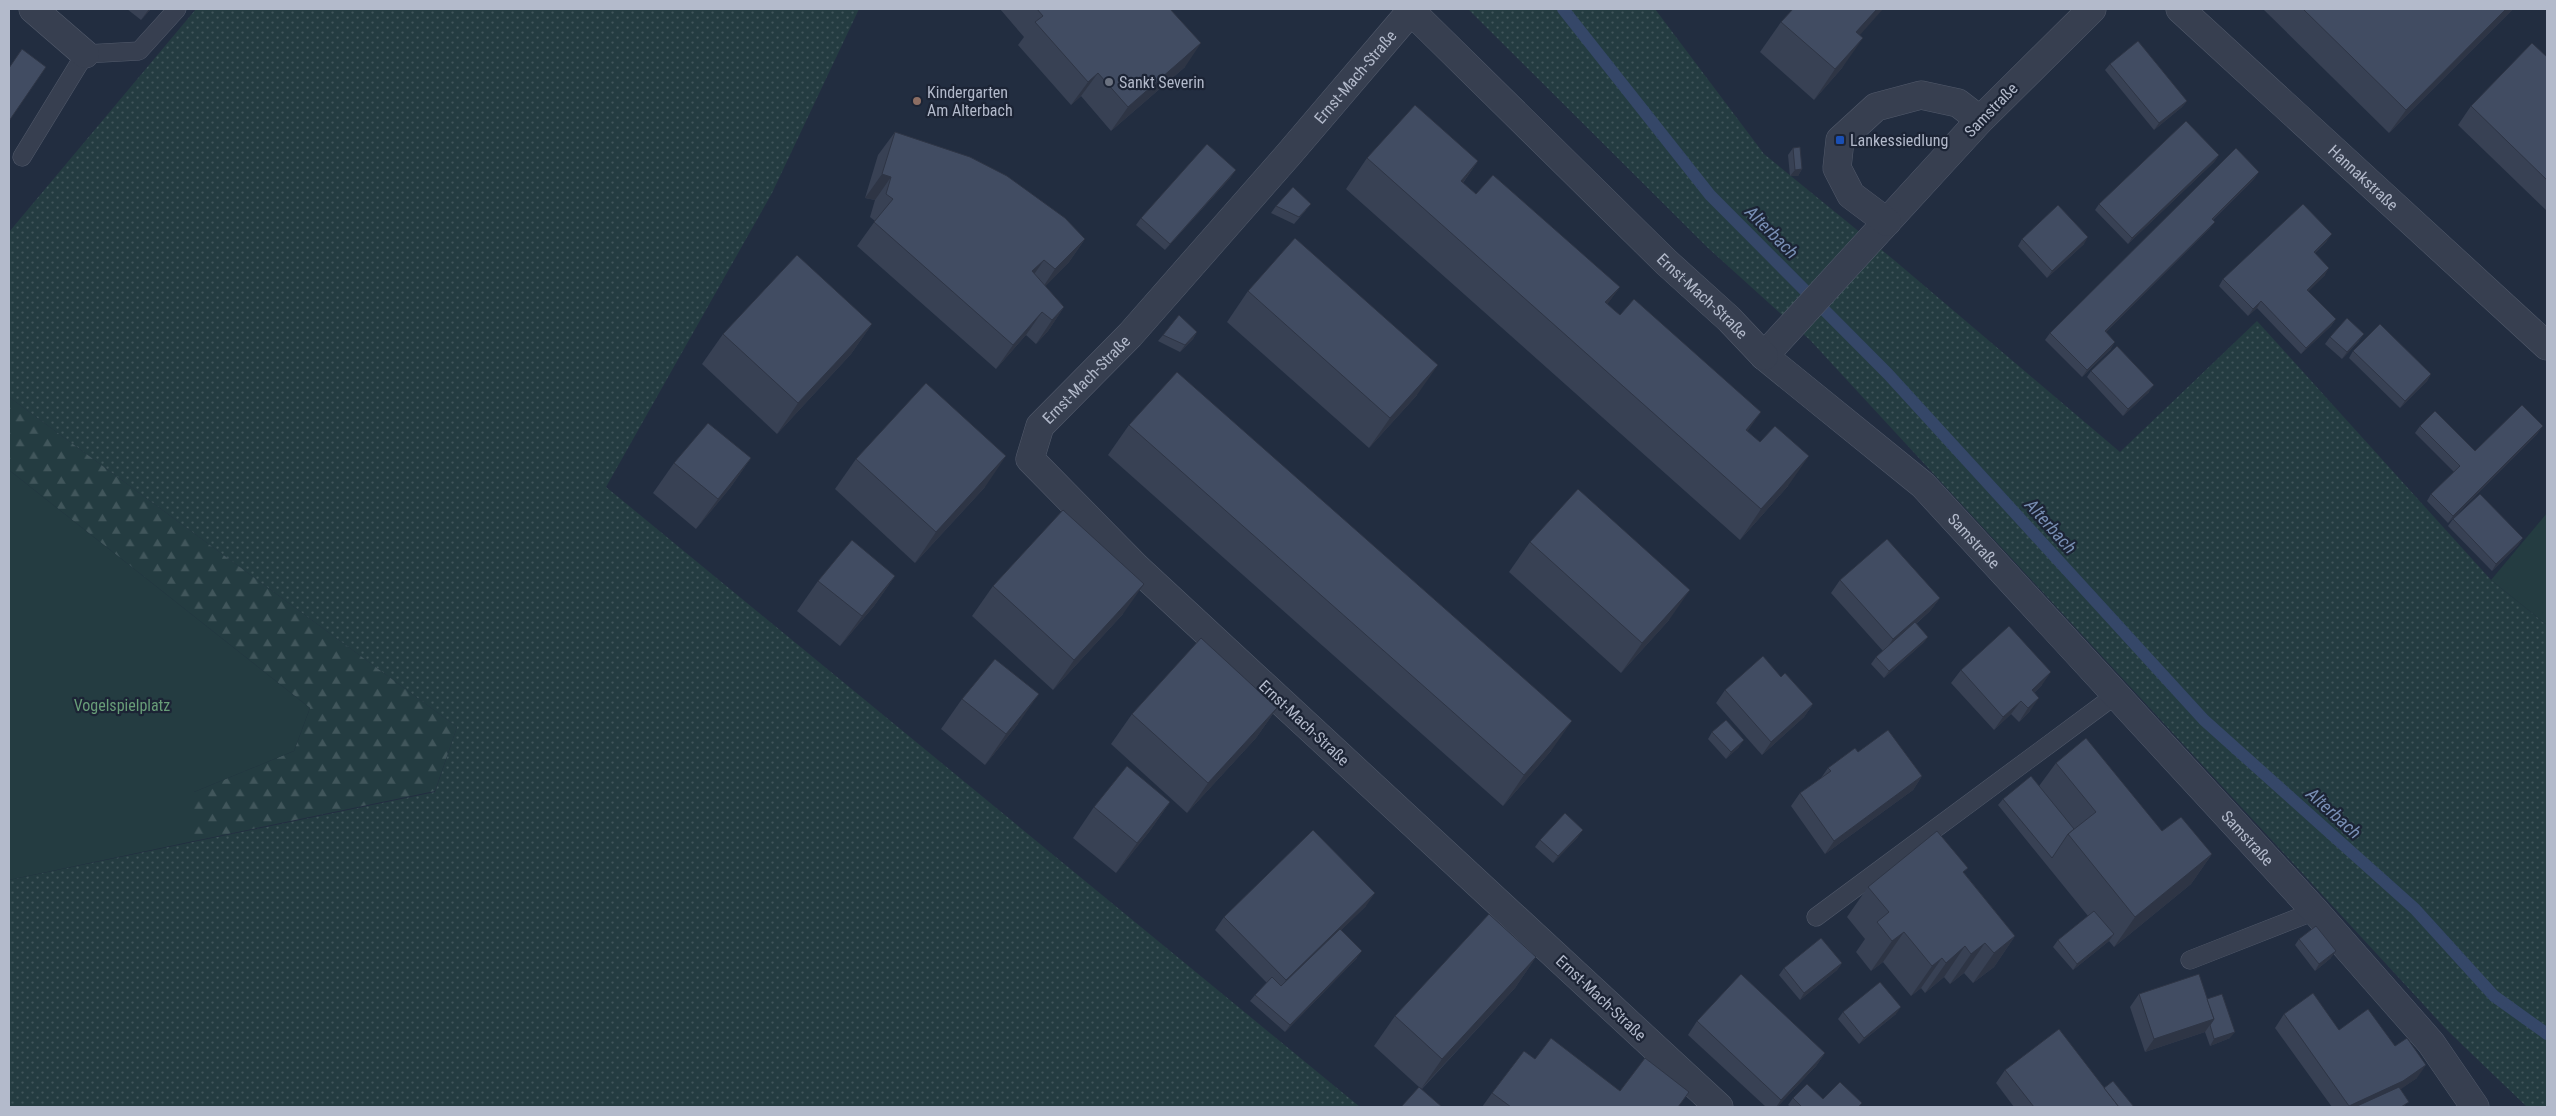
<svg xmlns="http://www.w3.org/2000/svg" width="2556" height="1116" font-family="'Roboto Condensed',sans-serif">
<defs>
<pattern id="grass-dots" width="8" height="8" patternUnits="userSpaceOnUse" patternTransform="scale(1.25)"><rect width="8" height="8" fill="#243c41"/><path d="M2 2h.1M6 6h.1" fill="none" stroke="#41565b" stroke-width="1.8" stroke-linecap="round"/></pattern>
<pattern id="forest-firs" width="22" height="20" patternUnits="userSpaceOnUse" patternTransform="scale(1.25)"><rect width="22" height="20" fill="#243c41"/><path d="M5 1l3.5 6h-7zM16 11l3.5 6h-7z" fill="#41565b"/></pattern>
</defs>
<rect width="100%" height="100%" fill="#222d40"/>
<g fill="url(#grass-dots)">
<polygon points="196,9 859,9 772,193 606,487 1360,1107 9,1107 9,880 435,792 457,727 9,397 9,232"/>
<polygon points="1468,9 1655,9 1764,154 1894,260 2120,452 2257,321 2491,580 2547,625 2547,1107 2527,1107 2447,1030 1810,340 1708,248"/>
</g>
<polygon fill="url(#forest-firs)" points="9,397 457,727 435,791 194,841 194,792 294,751 310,708 9,470"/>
<g fill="#243c41">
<polygon points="9,470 310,708 294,751 194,792 194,841 9,880"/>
<polygon points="2547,513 2547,625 2491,580"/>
</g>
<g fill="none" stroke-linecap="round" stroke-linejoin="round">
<polyline stroke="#354768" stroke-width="12" points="1563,9 1710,195 1888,374 2204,720 2415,909 2494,996 2547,1034"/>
<g stroke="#525a6b" stroke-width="19">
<g id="service">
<polyline points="22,157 85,54 139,51 177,9"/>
<polyline points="1816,917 2117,694"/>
<polyline points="2190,960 2315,911"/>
</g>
</g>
<g stroke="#525a6b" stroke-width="29">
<g id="minor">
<polyline points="33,9 85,54"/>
<path id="s1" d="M2092 9 1980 120 1764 356 1923 485 2315 911 2431 1043 2475 1107"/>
<path id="s2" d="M2180 9 2547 346"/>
<polyline points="1887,222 1851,195 1837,168 1840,140 1876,107 1921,95 1958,103 1980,120"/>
<path id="s3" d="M1719 1107 1136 567 1030 459 1040 426 1130 335 1289 154 1411 11 1666 262 1729 319 1764 356"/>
</g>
</g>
<use href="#service" stroke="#373f50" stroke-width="18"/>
<use href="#minor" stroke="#373f50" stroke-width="28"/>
</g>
<g fill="#384154">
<polygon points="127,9 151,9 141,20"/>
<polygon points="1000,9 1170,9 1185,67 1111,131 1081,96 1071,105 1018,45 1024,37"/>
<polygon points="2263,9 2513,9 2389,133"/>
<polygon points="1781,22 1860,35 1842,68 1814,100 1760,52"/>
<polygon points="2547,57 2547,211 2458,125 2471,106"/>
<polygon points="2110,64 2187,101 2182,107 2154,130 2105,70"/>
<polygon points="895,132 1085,239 1069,262 1045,286 1064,307 1048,331 1036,344 1026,335 996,369 857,246 875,221 870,217 875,200 865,198 878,155"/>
<polygon points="1793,148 1802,169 1798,176 1790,176 1788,155"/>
<polygon points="2219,155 2214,162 2128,244 2095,210 2099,204"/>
<polygon points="1367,158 1478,161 1463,183 1476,194 1620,287 1607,304 1788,486 1740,540 1346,189"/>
<polygon points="1231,177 1165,250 1136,225 1141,218"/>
<polygon points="2255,178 2213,220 2210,228 2106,332 2111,349 2082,377 2045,340 2050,333"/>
<polygon points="1276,206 1306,210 1294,224 1271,213"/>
<polygon points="2022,239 2084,244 2047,278 2018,246"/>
<polygon points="2327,241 2315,253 2325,275 2308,291 2336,319 2331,326 2301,354 2257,308 2248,316 2219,286 2223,279"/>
<polygon points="1248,291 1417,395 1369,448 1227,322"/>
<polygon points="872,324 851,354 777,434 702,364 723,334"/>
<polygon points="1197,332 1193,339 1180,352 1158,341 1163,335"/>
<polygon points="2330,337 2359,341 2342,359 2325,344"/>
<polygon points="2353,351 2431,374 2427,381 2400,408 2349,358"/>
<polygon points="2091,371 2149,392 2123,416 2087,377"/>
<polygon points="1129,425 1551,751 1503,806 1108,455"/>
<polygon points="2420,426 2475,451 2538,433 2448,523 2427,501 2431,494 2454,472 2415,433"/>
<polygon points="751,458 730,488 696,529 653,493 674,463"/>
<polygon points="856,459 985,487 915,563 835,489"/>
<polygon points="2453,519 2523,538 2518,545 2492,571 2448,526"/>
<polygon points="1530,542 1669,620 1621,673 1509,572"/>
<polygon points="895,576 874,606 840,646 797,611 818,581"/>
<polygon points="1840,580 1940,598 1930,611 1916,624 1928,637 1923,643 1884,678 1871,664 1876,657 1883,651 1831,593"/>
<polygon points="993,586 1123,614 1053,690 972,616"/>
<polygon points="1961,670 2042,685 2034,693 2030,711 2019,722 2011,714 1994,730 1951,683"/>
<polygon points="1781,677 1813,704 1804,717 1762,755 1716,703 1725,690"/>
<polygon points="962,699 1018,724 985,765 941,729"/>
<polygon points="1277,708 1256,738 1187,813 1111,744 1132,714"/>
<polygon points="1712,732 1739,747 1726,759 1708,739"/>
<polygon points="1858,752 1922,776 1913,790 1825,854 1791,806 1800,793 1821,778 1828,768"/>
<polygon points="2056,763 2162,831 2212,854 2191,884 2114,947 2109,941 2073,970 2053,947 2058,940 2088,916 1998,805 2003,799 2039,786"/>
<polygon points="1170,802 1149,832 1116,873 1073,838 1094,807"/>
<polygon points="1578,837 1553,863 1535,847 1540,840"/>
<polygon points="1964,873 2015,936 1994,967 1973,983 1964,973 1950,984 1944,977 1925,993 1921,988 1911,996 1883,962 1871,971 1856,952 1865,939 1847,917 1868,887"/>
<polygon points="1366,906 1341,930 1357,958 1285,1032 1250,1001 1255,995 1267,983 1215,930 1224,917"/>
<polygon points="2299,939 2331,958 2315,971 2295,945"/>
<polygon points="1536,957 1515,988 1422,1089 1419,1087 1374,1046 1395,1016"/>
<polygon points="1842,963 1837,970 1800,1000 1779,975 1784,968"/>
<polygon points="2139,994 2207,999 2230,1038 2210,1046 2205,1032 2145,1052 2130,1007"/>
<polygon points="1843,1012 1896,1014 1859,1044 1838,1019"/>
<polygon points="2284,1014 2339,1030 2417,1078 2400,1089 2405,1107 2332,1107 2275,1028"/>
<polygon points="1697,1021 1825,1053 1816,1066 1777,1107 1766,1107 1688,1035"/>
<polygon points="1535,1059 1620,1091 1679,1107 1482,1107 1492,1093"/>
<polygon points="2005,1070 2104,1088 2134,1107 2014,1107 1996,1083"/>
<polygon points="1793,1098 1823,1099 1859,1107 1791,1107 1788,1105"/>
</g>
<g fill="#2e3545">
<polygon points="149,9 151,9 141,20"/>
<polygon points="1877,9 1883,9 1835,63 1856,32"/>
<polygon points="2506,9 2513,9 2389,133 2406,110"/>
<polygon points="1863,38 1842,68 1814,100 1835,69"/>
<polygon points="1201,43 1185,67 1111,131 1128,107"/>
<polygon points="1098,73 1081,96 1071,105 1088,82"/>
<polygon points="2187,101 2182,107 2154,130 2159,123"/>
<polygon points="2219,155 2214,162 2128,244 2132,238"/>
<polygon points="1478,161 1457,191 1461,181"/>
<polygon points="1802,169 1798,176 1790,176 1795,170"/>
<polygon points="1236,170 1231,177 1165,250 1170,244"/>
<polygon points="2259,172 2255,178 2207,225 2212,219"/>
<polygon points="882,174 891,177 875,200 865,198"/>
<polygon points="2215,222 2210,228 2100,338 2105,331"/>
<polygon points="2332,234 2327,241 2309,258 2314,252"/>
<polygon points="2088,237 2084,244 2047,278 2052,271"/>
<polygon points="1085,239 1069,262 1039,293 1055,269"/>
<polygon points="1044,260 1028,283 1032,271"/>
<polygon points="2329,268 2325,275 2303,297 2307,290"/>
<polygon points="1620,287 1598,317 1605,302"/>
<polygon points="2261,301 2257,308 2248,316 2253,309"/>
<polygon points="1064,307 1048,331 1036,344 1052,320"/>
<polygon points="1042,312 1026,335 996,369 1013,345"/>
<polygon points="2336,319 2331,326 2301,354 2306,348"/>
<polygon points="872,324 851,354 777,434 798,403"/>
<polygon points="1197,332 1193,339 1180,352 1185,345"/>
<polygon points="2364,334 2359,341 2342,359 2347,352"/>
<polygon points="2115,342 2111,349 2082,377 2087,370"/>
<polygon points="1438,365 1417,395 1369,448 1390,418"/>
<polygon points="2431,374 2427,381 2400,408 2405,401"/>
<polygon points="2154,385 2149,392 2123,416 2128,409"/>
<polygon points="1761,412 1740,442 1746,430"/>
<polygon points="2543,426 2538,433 2448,523 2453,516"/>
<polygon points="1006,456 985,487 915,563 936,532"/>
<polygon points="1809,456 1788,486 1740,540 1761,509"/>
<polygon points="751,458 730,488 696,529 718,499"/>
<polygon points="2523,538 2518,545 2492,571 2496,564"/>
<polygon points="895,576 874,606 840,646 862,616"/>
<polygon points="1144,584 1123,614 1053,690 1074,660"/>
<polygon points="1690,590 1669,620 1621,673 1642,643"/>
<polygon points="1940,598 1930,611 1884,652 1893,639"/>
<polygon points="1928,637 1923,643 1884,678 1889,671"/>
<polygon points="2051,672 2042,685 2023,703 2032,690"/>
<polygon points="1039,694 1018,724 985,765 1006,734"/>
<polygon points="2039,698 2030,711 2019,722 2028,708"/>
<polygon points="2021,701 2011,714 1994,730 2003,717"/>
<polygon points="1813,704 1804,717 1762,755 1771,742"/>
<polygon points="1277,708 1256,738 1187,813 1208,783"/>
<polygon points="1572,721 1551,751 1503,806 1524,775"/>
<polygon points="1744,740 1739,747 1726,759 1731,752"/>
<polygon points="1922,776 1913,790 1825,854 1834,841"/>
<polygon points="1170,802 1149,832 1116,873 1137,843"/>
<polygon points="1583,830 1578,837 1553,863 1558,856"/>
<polygon points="2212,854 2191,884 2114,947 2135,917"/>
<polygon points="1375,893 1366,906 1277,993 1286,980"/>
<polygon points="1904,932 1883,962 1871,971 1892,941"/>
<polygon points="2114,934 2109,941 2073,970 2077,964"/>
<polygon points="2015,936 1994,967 1973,983 1994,953"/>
<polygon points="1985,943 1964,973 1950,984 1971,954"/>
<polygon points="1965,946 1944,977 1925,993 1946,963"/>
<polygon points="1362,951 1357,958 1285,1032 1290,1025"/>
<polygon points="2336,951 2331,958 2315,971 2319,964"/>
<polygon points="1536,957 1515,988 1421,1089 1442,1059"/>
<polygon points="1942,958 1921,988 1911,996 1932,966"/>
<polygon points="1842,963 1837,970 1800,1000 1804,993"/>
<polygon points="1901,1007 1896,1014 1859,1044 1864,1038"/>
<polygon points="2214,1019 2205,1032 2145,1052 2154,1039"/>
<polygon points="2235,1032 2230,1038 2210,1046 2214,1039"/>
<polygon points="1825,1053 1816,1066 1777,1107 1776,1107 1781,1100"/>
<polygon points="2426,1065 2417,1078 2394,1094 2365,1107 2348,1107 2349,1106"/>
</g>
<g fill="#414c62" stroke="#2e3545">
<polygon points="1037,9 1170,9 1201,43 1128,107 1098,73 1088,82 1035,22 1043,16"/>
<polygon points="1793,9 1877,9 1856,32 1863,38 1835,69 1781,22"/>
<polygon points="2303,9 2506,9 2406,110"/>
<polygon points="2138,41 2187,101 2159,123 2110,64"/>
<polygon points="2532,43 2547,57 2547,180 2471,106"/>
<polygon points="22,49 46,67 9,121 9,68"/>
<polygon points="1415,105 1478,161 1461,181 1469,188 1476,194 1493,175 1620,287 1605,302 1614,310 1620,315 1634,299 1761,412 1746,430 1760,442 1775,426 1809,456 1761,509 1367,158"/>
<polygon points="2186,121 2219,155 2132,238 2099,204"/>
<polygon points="895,132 970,157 1007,176 1065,218 1085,239 1055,269 1044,260 1032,271 1064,307 1052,320 1042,312 1013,345 874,222 893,199 886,194 891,177 882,174"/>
<polygon points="1207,144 1236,170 1170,244 1141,218"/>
<polygon points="1800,147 1802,169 1795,170 1793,148"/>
<polygon points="2236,148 2259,172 2212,219 2215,222 2105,331 2115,342 2087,370 2050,333"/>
<polygon points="1293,187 1311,204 1299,217 1276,206"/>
<polygon points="2303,204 2332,234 2314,252 2329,268 2307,290 2336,319 2306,348 2261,301 2253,309 2223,279"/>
<polygon points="2058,205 2088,237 2052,271 2022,239"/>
<polygon points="1295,238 1438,365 1390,418 1248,291"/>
<polygon points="797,255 872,324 798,403 723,334"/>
<polygon points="1179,315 1197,332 1185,345 1163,335"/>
<polygon points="2347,318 2364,334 2347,352 2330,337"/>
<polygon points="2380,324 2431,374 2405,401 2353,351"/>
<polygon points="2117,346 2154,385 2128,409 2091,371"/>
<polygon points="1177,372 1572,721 1524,775 1129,425"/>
<polygon points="926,383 1006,456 936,532 856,459"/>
<polygon points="2522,405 2543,426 2453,516 2431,494 2460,466 2420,426 2435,411 2475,451"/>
<polygon points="708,423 751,458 718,499 674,463"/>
<polygon points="1578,489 1690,590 1642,643 1530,542"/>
<polygon points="2480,494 2523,538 2496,564 2453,519"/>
<polygon points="1063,510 1144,584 1074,660 993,586"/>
<polygon points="1887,539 1940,598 1893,639 1840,580"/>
<polygon points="852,540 895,576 862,616 818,581"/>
<polygon points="1915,622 1928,637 1889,671 1876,657"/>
<polygon points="2009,626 2051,672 2032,690 2039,698 2028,708 2021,701 2003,717 1961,670"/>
<polygon points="1201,638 1277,708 1208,783 1132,714"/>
<polygon points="1763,656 1781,677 1785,673 1813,704 1771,742 1725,690"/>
<polygon points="995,659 1039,694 1006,734 962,699"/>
<polygon points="1726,720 1744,740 1731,752 1712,732"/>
<polygon points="1888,730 1922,776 1834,841 1800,793 1831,771 1828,768 1855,748 1858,752"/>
<polygon points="2086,738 2162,831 2181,817 2212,854 2135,917 2068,834 2096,812 2056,763"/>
<polygon points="1127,766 1170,802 1137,843 1094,807"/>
<polygon points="2031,776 2074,829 2068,834 2052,858 2003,799"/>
<polygon points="1565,813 1583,830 1558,856 1540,840"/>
<polygon points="1313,830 1375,893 1286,980 1224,917"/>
<polygon points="1937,831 1968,868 1963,872 2015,936 1994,953 1985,943 1971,954 1965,946 1946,963 1942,958 1932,966 1904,932 1892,941 1877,922 1889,912 1868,887"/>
<polygon points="2094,911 2114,934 2077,964 2058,940"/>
<polygon points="1489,914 1536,957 1442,1059 1395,1016"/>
<polygon points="2316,926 2336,951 2319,964 2299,939"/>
<polygon points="1340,929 1362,951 1290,1025 1255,995 1272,977 1281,986"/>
<polygon points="1821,938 1842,963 1804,993 1784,968"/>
<polygon points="1741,974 1825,1053 1781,1100 1697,1021"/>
<polygon points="2199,974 2214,1019 2154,1039 2139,994"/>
<polygon points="1880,982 1901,1007 1864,1038 1843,1012"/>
<polygon points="2313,993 2339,1030 2368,1009 2395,1046 2407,1038 2426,1065 2403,1081 2349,1106 2284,1014"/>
<polygon points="2222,994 2235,1032 2214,1039 2210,1025 2214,1019 2207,999"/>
<polygon points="2059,1029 2119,1107 2034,1107 2005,1070"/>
<polygon points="1551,1038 1620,1091 1645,1058 1689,1092 1678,1107 1511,1107 1492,1093 1524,1051 1535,1059"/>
<polygon points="2113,1081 2134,1107 2119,1107 2104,1088"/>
<polygon points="1840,1082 1862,1103 1858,1107 1802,1107 1793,1098 1807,1084 1823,1099"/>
<polygon points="1419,1087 1442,1107 1401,1107"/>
<polygon points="2399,1087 2409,1102 2401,1107 2355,1107"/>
</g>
<circle fill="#6b7280" stroke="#1c2435" stroke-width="2" cx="1109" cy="82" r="5"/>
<circle fill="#8d6e63" stroke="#1c2435" stroke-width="2" cx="917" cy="101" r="5"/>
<rect fill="#1a4fb4" stroke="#1c2435" stroke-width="2" x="1835" y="135" width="10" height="10" rx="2.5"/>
<g text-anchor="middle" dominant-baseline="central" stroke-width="4.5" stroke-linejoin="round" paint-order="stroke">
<g font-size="16" fill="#b3bacb" stroke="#1c2435">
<text stroke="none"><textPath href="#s3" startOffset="1451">Ernst-Mach-Straße</textPath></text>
<text transform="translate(1991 110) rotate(-46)">Samstraße</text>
<text stroke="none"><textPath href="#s2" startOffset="249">Hannakstraße</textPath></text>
<text stroke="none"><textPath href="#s3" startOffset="1945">Ernst-Mach-Straße</textPath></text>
<text stroke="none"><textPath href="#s3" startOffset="1046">Ernst-Mach-Straße</textPath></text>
<text stroke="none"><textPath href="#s1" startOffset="758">Samstraße</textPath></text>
<text transform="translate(1304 723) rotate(43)">Ernst-Mach-Straße</text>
<text stroke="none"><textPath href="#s1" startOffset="1162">Samstraße</textPath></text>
<text transform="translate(1601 998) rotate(43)">Ernst-Mach-Straße</text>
</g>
<g font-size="16" fill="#b3bacb" stroke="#1c2435" text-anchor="start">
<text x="1119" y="82">Sankt Severin</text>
<text x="927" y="92">Kindergarten<tspan x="927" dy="18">Am Alterbach</tspan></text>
<text x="1850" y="140">Lankessiedlung</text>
</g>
<g font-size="16" fill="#689d78" stroke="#1c2435">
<text x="122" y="705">Vogelspielplatz</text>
</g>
<g font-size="18" font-style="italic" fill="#788eb4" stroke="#1c2435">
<text transform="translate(1772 232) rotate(45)">Alterbach</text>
<text transform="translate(2051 526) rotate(48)">Alterbach</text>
<text transform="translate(2334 813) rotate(42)">Alterbach</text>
</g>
</g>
<rect width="2556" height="1116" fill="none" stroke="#b3bacb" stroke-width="20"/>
</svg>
